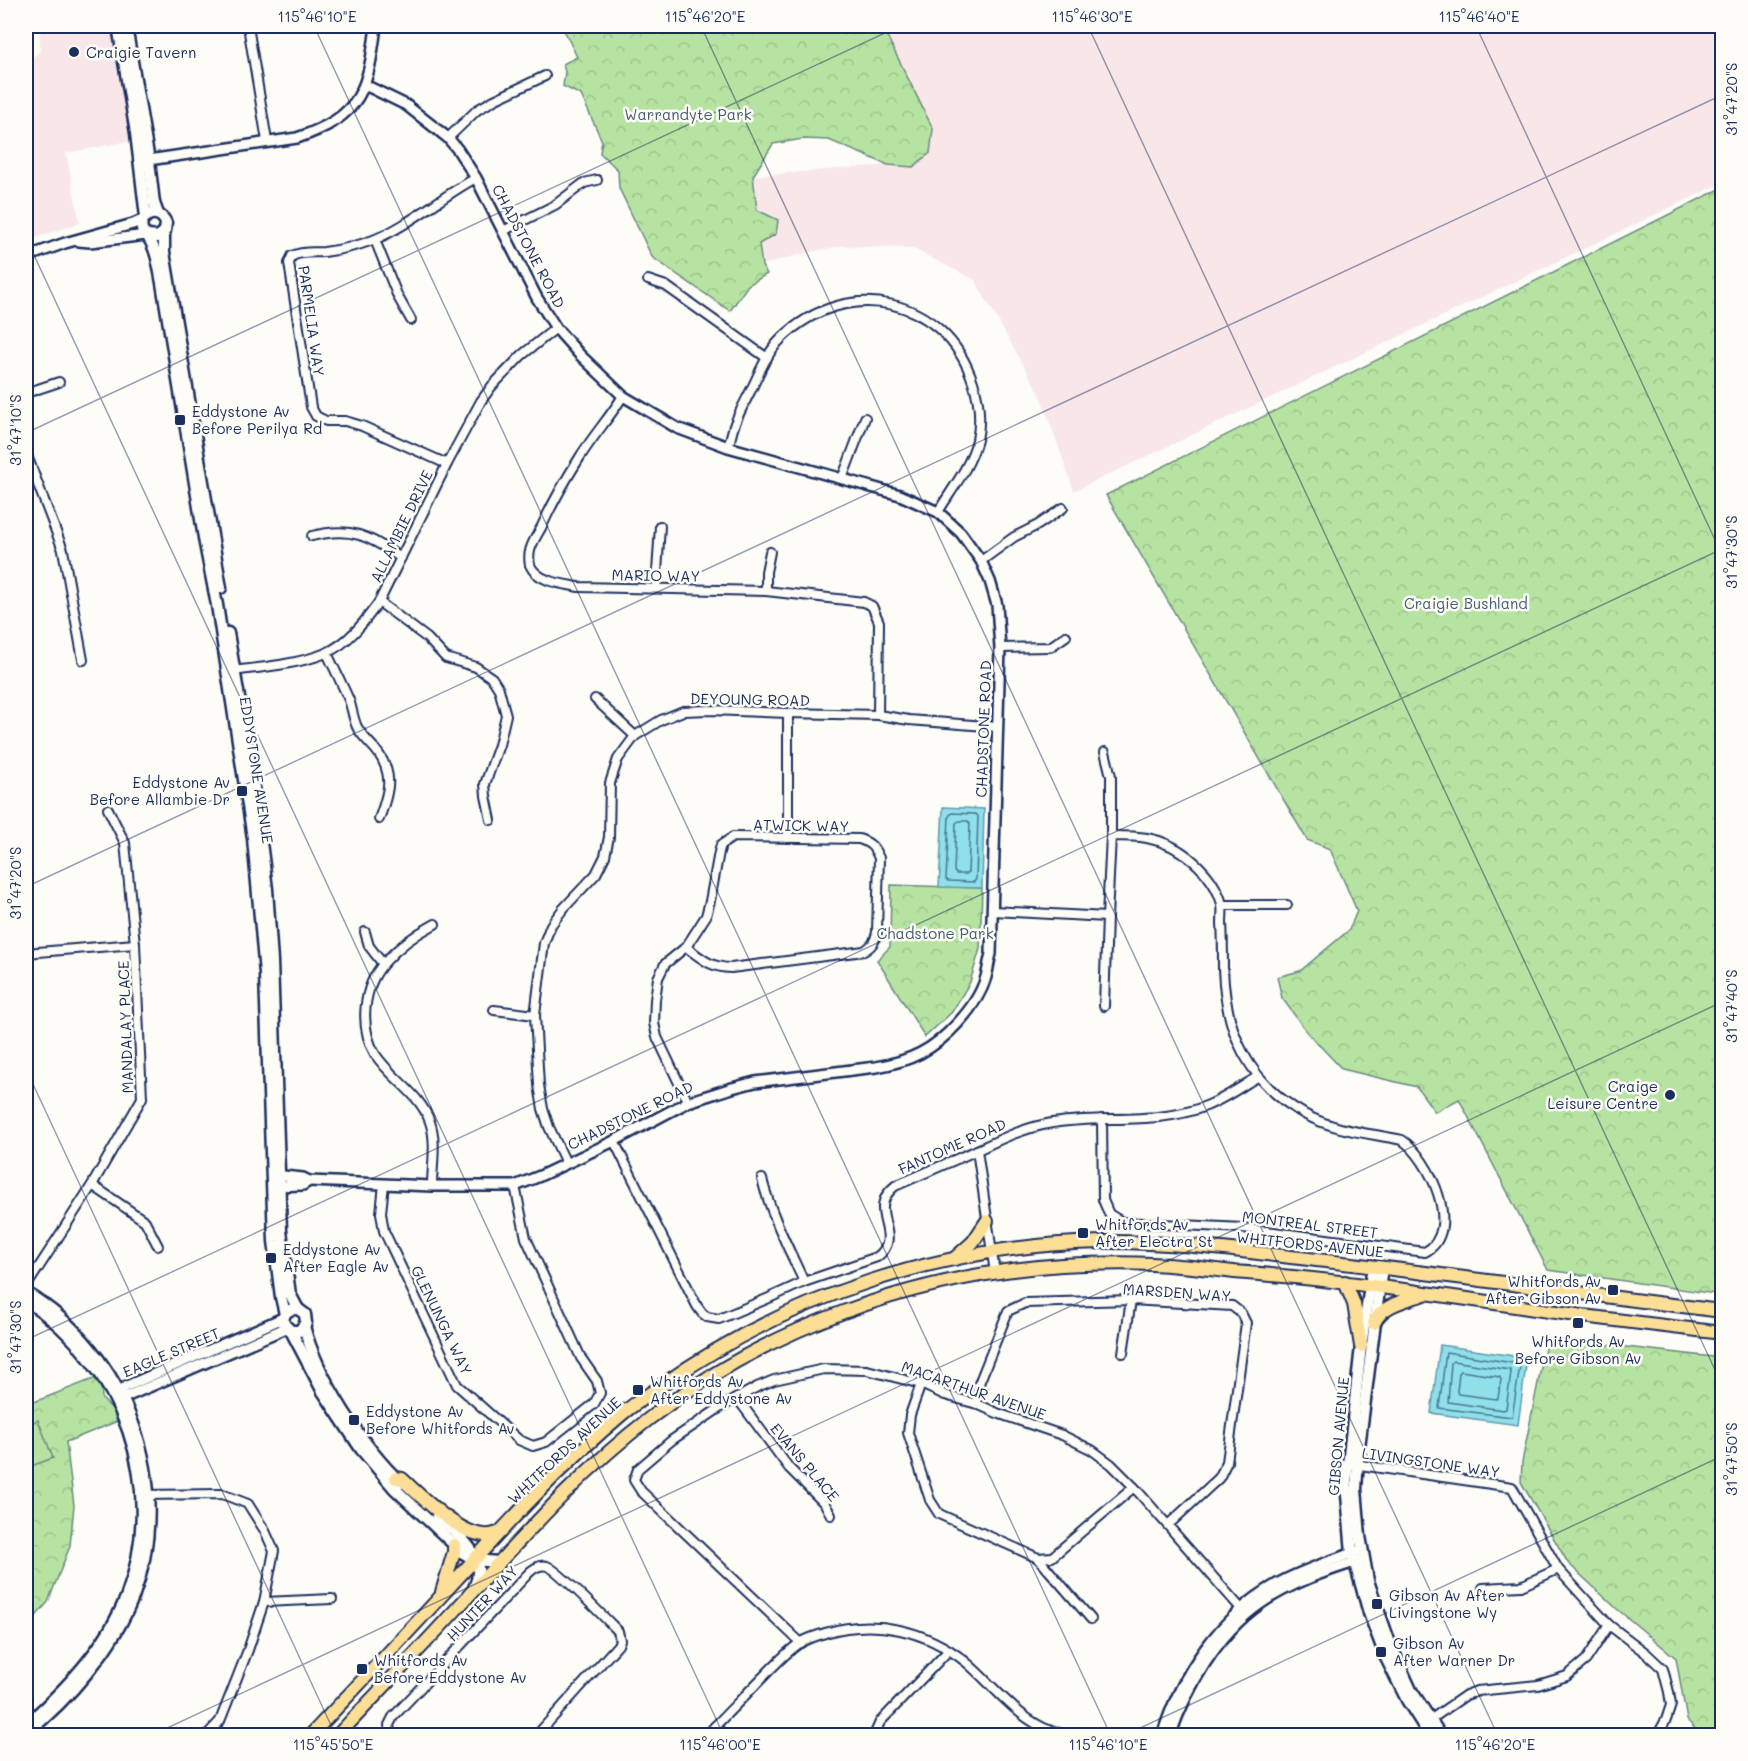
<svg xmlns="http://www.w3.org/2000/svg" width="1748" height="1761" font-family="Mali,sans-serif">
<defs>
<pattern id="forest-crowns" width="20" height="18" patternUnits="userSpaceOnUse" patternTransform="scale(1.5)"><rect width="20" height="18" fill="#b6e3a1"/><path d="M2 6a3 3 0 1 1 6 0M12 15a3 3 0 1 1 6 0" fill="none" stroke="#9cc38d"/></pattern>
</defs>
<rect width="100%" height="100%" fill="#fdfcf7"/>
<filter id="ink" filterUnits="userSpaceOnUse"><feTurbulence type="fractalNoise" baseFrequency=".0167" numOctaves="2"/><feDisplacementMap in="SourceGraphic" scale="12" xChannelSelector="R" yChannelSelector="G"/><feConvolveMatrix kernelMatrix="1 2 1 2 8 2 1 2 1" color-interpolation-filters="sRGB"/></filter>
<g filter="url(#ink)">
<g fill="#f8e6e8">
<polygon points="40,26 115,26 130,141 66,153 80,223 26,241 26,63 40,51"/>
<polygon points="882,26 1722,26 1722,183 1074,491 1040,394 975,280 912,248 842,246 809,252 762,265 753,176 888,165 913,167 933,129"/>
</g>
<g fill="url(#forest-crowns)" stroke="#688980" stroke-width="1.5">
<polygon points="562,26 882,26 933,129 930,153 913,167 888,165 829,140 803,139 773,144 753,176 757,210 778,220 776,234 759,244 762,266 767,274 748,285 730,311 652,257 619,188 618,170 600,153 602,141 581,95 563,86 565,72 563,64 577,57"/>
<polygon points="1722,188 1722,1295 1548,1270 1459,1099 1435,1112 1417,1087 1342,1069 1307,1032 1282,998 1277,977 1300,971 1349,930 1357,911 1330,849 1307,840 1106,495"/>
<polygon points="891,885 982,888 980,949 970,982 952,1012 925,1037 877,960 890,947"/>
<polygon points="1547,1338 1722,1358 1722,1735 1701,1735 1687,1720 1676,1658 1617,1609 1568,1563 1521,1482 1522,1462"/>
<polygon points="101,1376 102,1399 123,1419 66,1442 74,1505 70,1546 48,1602 26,1628 26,1405"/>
</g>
<polygon fill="#b6e3a1" stroke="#688980" stroke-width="1.5" points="38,1420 53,1458 26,1468 26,1425"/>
<g fill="#8fe0e8" stroke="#6199b1" stroke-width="1.5">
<polygon points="943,807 984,809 982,888 939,887"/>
<polygon points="1440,1345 1527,1358 1518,1425 1431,1413"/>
</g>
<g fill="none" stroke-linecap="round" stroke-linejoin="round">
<g stroke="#497695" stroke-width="1.5">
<polygon points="952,813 975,814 978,816 976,879 974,882 948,881 946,879 949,816"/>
<polygon points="959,821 968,821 970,824 968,872 966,874 956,874 954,871 956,823"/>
<polygon points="1446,1352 1519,1364 1520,1366 1512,1417 1439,1408"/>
<polygon points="1453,1361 1510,1370 1511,1373 1506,1409 1503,1410 1448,1402 1451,1363"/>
<polygon points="1461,1371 1500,1377 1501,1380 1498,1398 1496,1399 1458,1394 1457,1391 1459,1373"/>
</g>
<g stroke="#1b2f5e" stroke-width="12">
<g id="minor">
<polyline points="248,26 267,141"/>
<polyline points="448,138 477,110 494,100 545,76"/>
<polyline points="503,231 555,205 584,183 597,180"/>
<polyline points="375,240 398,297 411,320"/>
<polyline points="648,280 666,286 767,358"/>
<polyline points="26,393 59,382"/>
<path d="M623 396C610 417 593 436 580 457 566 479 553 502 542 526 538 534 532 542 530 551 529 554 529 561 530 565 537 582 563 584 579 587L766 591 864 602 872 606 879 622 878 715"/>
<path d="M728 447C731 439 732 429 736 421 740 411 745 402 750 392 759 374 767 352 782 338 846 276 945 296 973 382 979 400 981 421 977 440 970 467 952 489 938 512"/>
<polyline points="26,453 63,550 83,660"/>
<path d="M447 464 362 426 345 421H326L316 416 311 407 289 263 292 256C303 251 312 253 324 252 340 250 357 246 373 240 407 227 442 196 476 178"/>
<polyline points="842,479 865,418"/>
<path d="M312 536C352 526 368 536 401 558"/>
<polyline points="981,561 1014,537 1038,525 1063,508"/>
<polyline points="656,588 660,526"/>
<polyline points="766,591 766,572 770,552"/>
<polyline points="379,602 427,638 446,658 476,667 492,678 499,689 506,715 499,745 485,784 486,796 491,820"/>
<polyline points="1000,648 1050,647 1066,636"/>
<path d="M327 653C334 668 342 684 349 700 352 708 353 718 357 727 362 736 368 741 375 749 395 773 389 792 379 819"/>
<path d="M231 671C259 668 300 664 326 653 349 643 365 621 379 602L447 464 481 401 492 386 522 355 556 328"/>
<polyline points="595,699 635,736"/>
<polyline points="1105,752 1111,776 1111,836"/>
<polyline points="788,838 788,713"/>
<polyline points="1222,905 1287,905"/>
<path d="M993 911 1107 917 1111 836C1123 836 1136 836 1147 838 1180 844 1213 872 1222 904 1223 910 1222 917 1222 923 1223 938 1223 953 1223 968 1225 1032 1248 1083 1306 1115 1336 1131 1369 1133 1402 1140 1429 1157 1464 1231 1425 1252L1243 1228 1122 1222 1109 1214 1103 1200 1102 1119"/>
<polyline points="365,932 369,946 383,964"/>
<path d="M686 947C702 959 710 967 731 968L864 951C872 946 875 942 877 932L879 858C874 847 871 843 859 839L733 837 721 845 719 852 710 901 706 916 686 947 665 964 658 978 655 1000 654 1023 657 1037 688 1102"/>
<polyline points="26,953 135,944"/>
<polyline points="1104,1006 1107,917"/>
<polyline points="494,1010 535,1015"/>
<path d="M614 1141 697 1306 702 1313 707 1317 719 1319 769 1298 804 1282 877 1257C906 1235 864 1211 895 1186 922 1174 948 1163 975 1151 999 1140 1021 1129 1047 1124 1099 1114 1156 1126 1206 1106 1224 1099 1241 1087 1257 1077"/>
<polyline points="977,1150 995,1273"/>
<polyline points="566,1163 549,1127 543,1109 539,1085 535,1015 544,943 551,925 563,909 596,874 605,856 609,837 610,783 618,759 635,736 661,720 683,711 709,710 788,713 878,715 909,720 998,727"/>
<path d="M762 1179C771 1215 789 1249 804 1282"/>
<polyline points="384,1184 381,1213 384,1231 457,1385 519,1440 533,1446 546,1442 594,1404 600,1393 597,1381 581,1358 526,1238 515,1186"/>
<polyline points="92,1185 145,1221 158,1246"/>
<path d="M432 1186C432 1166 437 1141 430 1122 420 1093 391 1079 375 1054 359 1026 363 987 384 963 398 947 416 934 435 924"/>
<polyline points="26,1287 92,1185 142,1098 135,944 125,843 108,809"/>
<polyline points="1123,1353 1131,1300"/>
<polyline points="921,1384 910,1415 908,1433 930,1500 939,1514 1038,1558 1052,1557 1134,1487"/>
<polyline points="737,1398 789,1468 825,1504 831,1515"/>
<polyline points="977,1404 978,1386 1008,1311 1025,1303 1131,1300 1232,1306 1241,1313 1246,1323 1227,1462 1219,1478 1168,1525"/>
<polyline points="1353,1464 1512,1487 1558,1569 1609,1625 1586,1660 1567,1676 1538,1685 1477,1691 1466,1695 1427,1722"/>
<polyline points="143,1495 222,1494 248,1504 265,1531 274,1551 264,1602 248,1650 220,1721 206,1736"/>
<polyline points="1038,1558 1091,1619"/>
<polyline points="1483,1588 1521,1586 1558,1569"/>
<polyline points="264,1602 332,1599"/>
<polyline points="1609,1625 1646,1653 1663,1669 1669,1692 1671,1705 1666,1720 1657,1736"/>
<polyline points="801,1643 641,1491 634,1480 638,1469 672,1440 721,1407 757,1387 774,1380 824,1369 867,1370 921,1384 945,1395 977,1404 997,1413 1062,1435 1092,1450 1111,1464 1134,1487 1244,1612"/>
<polyline points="715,1726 725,1736"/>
<path d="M391 1736 389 1725 393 1717 526 1576C531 1570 539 1564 547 1566 556 1568 608 1621 618 1631L620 1640 618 1645 536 1736"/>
<path d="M706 1736C723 1717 742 1699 760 1680 773 1667 785 1653 800 1643 808 1638 816 1636 825 1633 875 1618 926 1630 966 1662 991 1683 1012 1712 1042 1727 1050 1731 1060 1733 1068 1736"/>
<polyline points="877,1736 876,1731 880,1722 949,1650"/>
</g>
</g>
<g stroke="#1b2f5e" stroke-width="14">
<g id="tertiary">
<path d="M142 161 297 138C362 116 368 89 376 26"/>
<polyline points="79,241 90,242 146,235"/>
<polyline points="26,257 65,243 133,224 144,219"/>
<path d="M273 1175 303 1178 309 1181 432 1186H515L540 1176 614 1141 688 1102 732 1088 755 1082 876 1067C911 1061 933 1050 957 1024 970 1010 981 995 986 977 988 970 989 961 991 954L1000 648 997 605 990 581 981 561 961 533 938 512 900 495 728 447 677 428 623 396 580 355 556 328 537 298 476 178 458 150 448 138 406 105 365 85"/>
<polyline points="274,1186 303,1185 309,1181"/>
<path d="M26 1292C128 1353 176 1484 134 1596 115 1647 68 1701 26 1734"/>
<path d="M26 1301C123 1364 167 1486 126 1596 106 1647 65 1689 26 1724"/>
<polyline points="116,1393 127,1386 283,1318"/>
<polyline points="118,1397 123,1398 286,1328"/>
<path d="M1162 1736C1181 1674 1220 1616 1277 1584 1302 1570 1331 1561 1358 1551"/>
<path d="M1170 1736C1187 1687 1217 1634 1260 1604 1290 1583 1326 1571 1361 1560"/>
</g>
</g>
<g stroke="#1b2f5e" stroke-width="15">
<g id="secondary">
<polyline points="118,26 136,133 146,217"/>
<polyline points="126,26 149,161 154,203 158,214"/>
<polyline points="164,233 164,252 221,588"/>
<path d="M148 236 158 237 165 231 166 223C159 207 138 214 142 229 144 235 145 232 148 237 157 250 159 268 162 283L205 544 217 605 253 838 265 974 274 1241 281 1297 285 1314"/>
<polyline points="228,633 253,780 267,889 272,961 281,1231 290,1294 298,1309"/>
<polyline points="1373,1266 1361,1346 1346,1483 1352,1553 1369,1613 1386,1658 1407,1700 1430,1736"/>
<polyline points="1382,1267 1359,1447 1356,1489 1360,1536 1368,1581 1391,1646 1411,1690 1441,1736"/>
<path d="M304 1326C317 1377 363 1447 401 1483"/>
<path d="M291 1331H299L306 1323 305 1314 298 1309C287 1308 282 1314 284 1324L291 1331 322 1390 361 1449 394 1488 463 1553 475 1560 498 1562"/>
<path d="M437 1516C457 1534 490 1556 474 1588"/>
</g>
</g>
<g stroke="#1b2f5e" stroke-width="16">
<g id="primary">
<polyline points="954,1259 973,1242 987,1221"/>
<polyline points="1345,1282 1354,1304 1361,1346"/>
<path d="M1374 1323C1383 1304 1405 1301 1424 1294"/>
<path d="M396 1478 402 1479C422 1497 457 1533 484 1535 489 1536 494 1534 498 1533"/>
<polyline points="442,1592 454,1552 454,1545"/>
<path d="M310 1736C358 1685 406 1635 452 1584 506 1525 560 1466 622 1414 634 1404 648 1395 661 1386 789 1295 945 1245 1103 1242 1177 1241 1252 1253 1326 1261 1458 1276 1590 1295 1722 1311"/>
<path d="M337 1736C382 1688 428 1641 471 1593 528 1531 582 1470 650 1418 767 1328 915 1275 1062 1265 1101 1263 1141 1262 1179 1266 1197 1267 1216 1270 1234 1272 1351 1280 1466 1299 1583 1316 1629 1322 1676 1327 1722 1333"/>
</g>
</g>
<use href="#minor" stroke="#fdfcf7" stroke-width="8"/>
<use href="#tertiary" stroke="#fdfcf7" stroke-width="9"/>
<use href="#secondary" stroke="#fdfcf7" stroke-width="10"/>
<use href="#primary" stroke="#fdde96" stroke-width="12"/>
</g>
</g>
<path fill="none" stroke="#1b2f5e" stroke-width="1.5" stroke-opacity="0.45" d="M314 26 1111 1736M701 26 1498 1736M1088 26 1722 1385M1476 26 1722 555M26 238 724 1736M26 433 900 26M26 887 1722 95M26 1069 336 1736M26 1340 1722 549M150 1736 1722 1002M1123 1736 1722 1456"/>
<g fill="#1b2f5e" stroke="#fdfcf7" stroke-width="2">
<circle cx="74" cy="52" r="6"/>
<rect x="174" y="414" width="12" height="12" rx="3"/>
<rect x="236" y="785" width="12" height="12" rx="3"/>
<circle cx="1670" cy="1095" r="6"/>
<rect x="1077" y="1227" width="12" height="12" rx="3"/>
<rect x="265" y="1252" width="12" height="12" rx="3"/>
<rect x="1607" y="1284" width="12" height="12" rx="3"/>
<rect x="1572" y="1317" width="12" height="12" rx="3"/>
<rect x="632" y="1384" width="12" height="12" rx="3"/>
<rect x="348" y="1414" width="12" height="12" rx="3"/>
<rect x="1371" y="1598" width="12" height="12" rx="3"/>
<rect x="1375" y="1646" width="12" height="12" rx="3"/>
<rect x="356" y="1663" width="12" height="12" rx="3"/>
</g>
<g text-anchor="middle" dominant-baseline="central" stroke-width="5" stroke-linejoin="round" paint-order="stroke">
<g font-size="15" fill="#1b2f5e" stroke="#fdfcf7" text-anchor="start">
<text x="86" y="52">Craigie Tavern</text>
<text x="192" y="411">Eddystone Av<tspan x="192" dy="17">Before Perilya Rd</tspan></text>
<text x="230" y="782" text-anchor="end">Eddystone Av<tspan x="230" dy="17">Before Allambie Dr</tspan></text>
<text x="1658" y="1086" text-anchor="end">Craige<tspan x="1658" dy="17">Leisure Centre</tspan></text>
<text x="1095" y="1224">Whitfords Av<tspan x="1095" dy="17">After Electra St</tspan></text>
<text x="283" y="1249">Eddystone Av<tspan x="283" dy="17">After Eagle Av</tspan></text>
<text x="1601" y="1281" text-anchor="end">Whitfords Av<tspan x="1601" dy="17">After Gibson Av</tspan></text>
<text x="1578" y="1341" text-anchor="middle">Whitfords Av<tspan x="1578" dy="17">Before Gibson Av</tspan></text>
<text x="650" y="1381">Whitfords Av<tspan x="650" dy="17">After Eddystone Av</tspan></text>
<text x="366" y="1411">Eddystone Av<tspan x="366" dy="17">Before Whitfords Av</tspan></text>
<text x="1389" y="1595">Gibson Av After<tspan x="1389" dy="17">Livingstone Wy</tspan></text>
<text x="1393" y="1643">Gibson Av<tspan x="1393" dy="17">After Warner Dr</tspan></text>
<text x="374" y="1660">Whitfords Av<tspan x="374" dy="17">Before Eddystone Av</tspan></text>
</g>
<g font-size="15" fill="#425c6f" stroke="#fdfcf7">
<text x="688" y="114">Warrandyte Park</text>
<text x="1466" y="603">Craigie Bushland</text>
<text x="935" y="933">Chadstone Park</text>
</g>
<g font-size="15" fill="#1b2f5e" stroke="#fdfcf7">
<text transform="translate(529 246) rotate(62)">CHADSTONE ROAD</text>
<text transform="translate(312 321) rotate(82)">PARMELIA WAY</text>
<text transform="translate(401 526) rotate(-64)">ALLAMBIE DRIVE</text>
<text transform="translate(656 575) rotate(1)">MARIO WAY</text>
<text transform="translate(750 699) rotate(1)">DEYOUNG ROAD</text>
<text transform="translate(983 729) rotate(-88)">CHADSTONE ROAD</text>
<text transform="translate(257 770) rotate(81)">EDDYSTONE AVENUE</text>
<text transform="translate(801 825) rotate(1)">ATWICK WAY</text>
<text transform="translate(125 1027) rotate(-92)">MANDALAY PLACE</text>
<text transform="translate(630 1115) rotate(-26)">CHADSTONE ROAD</text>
<text transform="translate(952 1146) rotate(-24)">FANTOME ROAD</text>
<text transform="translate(1310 1224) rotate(7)">MONTREAL STREET</text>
<text transform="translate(1310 1244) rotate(6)">WHITFORDS AVENUE</text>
<text transform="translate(1177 1292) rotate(4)">MARSDEN WAY</text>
<text transform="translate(442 1320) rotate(64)">GLENUNGA WAY</text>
<text transform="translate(171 1352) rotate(-23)">EAGLE STREET</text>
<text transform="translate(974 1390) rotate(19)">MACARTHUR AVENUE</text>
<text transform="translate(1338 1436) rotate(-85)">GIBSON AVENUE</text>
<text transform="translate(564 1450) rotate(-43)">WHITFORDS AVENUE</text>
<text transform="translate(805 1462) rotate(50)">EVANS PLACE</text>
<text transform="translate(1431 1462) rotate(8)">LIVINGSTONE WAY</text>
<text transform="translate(482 1603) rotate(-47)">HUNTER WAY</text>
</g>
</g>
<rect width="1748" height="1761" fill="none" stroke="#fdfcf7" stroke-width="66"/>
<rect x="33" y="33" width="1682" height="1695" fill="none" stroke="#1b2f5e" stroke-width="2"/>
<g font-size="15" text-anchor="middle" fill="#1b2f5e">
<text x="317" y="22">115°46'10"E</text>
<text x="705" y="22">115°46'20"E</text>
<text x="1092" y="22">115°46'30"E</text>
<text x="1479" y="22">115°46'40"E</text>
<text transform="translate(1732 99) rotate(-90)" y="5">31°47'20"S</text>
<text transform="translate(16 430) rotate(-90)" y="5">31°47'10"S</text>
<text transform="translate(1732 552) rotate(-90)" y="5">31°47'30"S</text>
<text transform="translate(16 883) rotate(-90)" y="5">31°47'20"S</text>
<text transform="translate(1732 1006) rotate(-90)" y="5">31°47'40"S</text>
<text transform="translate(16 1337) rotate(-90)" y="5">31°47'30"S</text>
<text transform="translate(1732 1459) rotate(-90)" y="5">31°47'50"S</text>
<text x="333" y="1750">115°45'50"E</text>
<text x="720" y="1750">115°46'00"E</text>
<text x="1108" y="1750">115°46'10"E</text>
<text x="1495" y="1750">115°46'20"E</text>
</g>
</svg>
